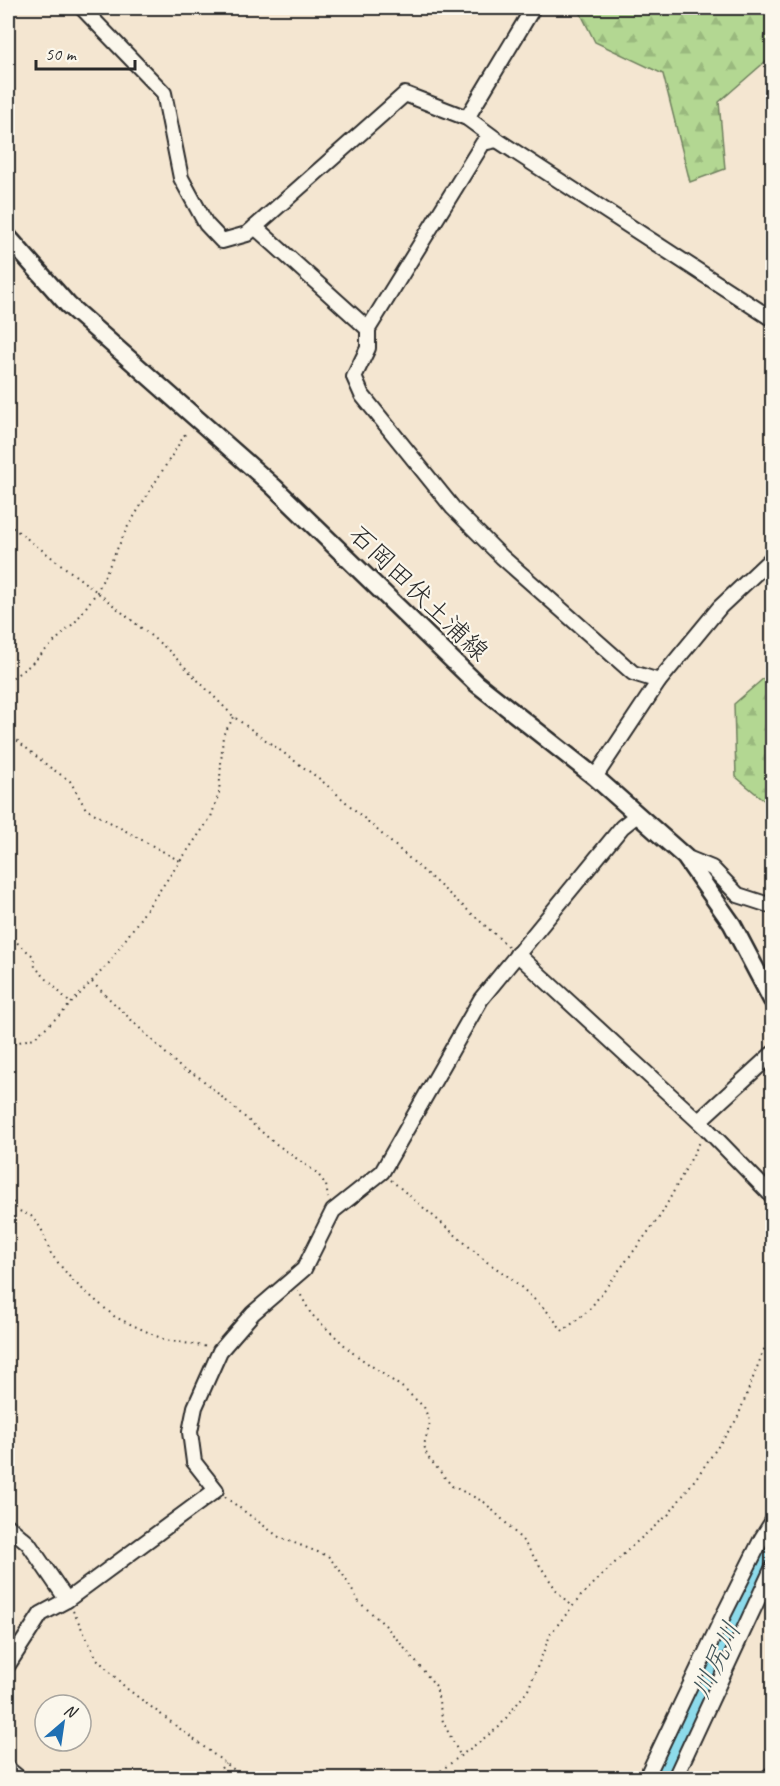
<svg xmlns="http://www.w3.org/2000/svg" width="780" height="1786" font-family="Caveat,'Klee One',sans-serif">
<defs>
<pattern id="forest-firs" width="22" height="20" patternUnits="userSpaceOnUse" patternTransform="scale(1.5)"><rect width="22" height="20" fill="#b3d792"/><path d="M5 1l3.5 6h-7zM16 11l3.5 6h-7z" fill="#9ab97e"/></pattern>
</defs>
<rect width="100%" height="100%" fill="#f4e6d1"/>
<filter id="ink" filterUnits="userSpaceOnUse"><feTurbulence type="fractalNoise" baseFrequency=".0167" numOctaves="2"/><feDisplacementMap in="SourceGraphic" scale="12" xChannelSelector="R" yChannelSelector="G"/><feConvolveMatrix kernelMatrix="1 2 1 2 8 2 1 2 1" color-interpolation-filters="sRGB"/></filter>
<g filter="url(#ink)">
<g fill="url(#forest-firs)" stroke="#6f815e" stroke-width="1.5">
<polygon points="578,8 772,8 772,75 766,61 719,102 725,169 690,182 663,74 595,42"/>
<polygon points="772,671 772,807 736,777 734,704"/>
</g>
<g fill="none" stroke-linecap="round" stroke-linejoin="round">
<polyline stroke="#8ddbeb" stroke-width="24" points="660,1778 772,1541"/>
<g stroke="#2b2b2b" stroke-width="18">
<g id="minor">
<polyline points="82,8 164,93 181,178 206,224 222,241 247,234 405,94 467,118 497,140 772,319"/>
<polyline points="467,118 533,8"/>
<polyline points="497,140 483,143 368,329 368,348 354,377 362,395 453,508 502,557 633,673 659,681"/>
<polyline points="255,227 368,329"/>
<polyline points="595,777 659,681 720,607 772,558"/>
<polyline points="685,857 712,868 738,895 772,906"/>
<polyline points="517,954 707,1129 772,1196"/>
<polyline points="699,1121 772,1054"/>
<polyline points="8,1526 28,1543 67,1600"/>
<polyline points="8,1665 41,1614 67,1600 216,1490 194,1462 190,1432 195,1407 220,1351 253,1313 304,1269 333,1211 382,1172 481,999 622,827 637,815"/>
<polyline points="8,1769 19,1778"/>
<polyline points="646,1778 725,1612 762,1538 772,1522"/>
<polyline points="675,1778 772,1569"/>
<polyline points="767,1778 772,1774"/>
</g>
</g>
<g stroke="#2b2b2b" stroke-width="21">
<polyline id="major" points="8,237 68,305 274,487 476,683 595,777 685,857 732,924 772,1000"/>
</g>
<g stroke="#2b2b2b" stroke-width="2" stroke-dasharray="1.5 4.5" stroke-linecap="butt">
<polyline points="8,524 97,592 167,649 234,717 321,780 508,946"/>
<polyline points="8,681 29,666 76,621 97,592 127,528 187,431"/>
<polyline points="8,733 48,766 70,781 86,809 180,861"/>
<polyline points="8,935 33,956 35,967 71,1004"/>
<polyline points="92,982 182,1069 198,1076 272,1141 317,1173 326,1185 328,1198"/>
<polyline points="8,1045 34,1038 63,1012 109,963 211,817 219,793 223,735 234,717"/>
<polyline points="391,1180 487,1262 512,1279 546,1310 563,1331 589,1310 661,1215 700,1142"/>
<polyline points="8,1191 17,1210 31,1216 41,1228 51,1254 73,1281 115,1317 165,1340 209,1347"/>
<polyline points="298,1290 311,1314 353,1353 403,1388 424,1407 430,1423 424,1445 427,1456 452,1486 484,1502 505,1522 524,1542 557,1591 572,1607"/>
<polyline points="225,1497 279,1537 328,1556 342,1573 359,1602 385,1625 436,1686 443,1722 460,1755"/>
<polyline points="73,1611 97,1659 126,1688 245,1778"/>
<polyline points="214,1778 225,1763"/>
<polyline points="431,1778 499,1727 528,1690 551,1633 581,1596 631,1547 669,1514 699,1474 737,1419 772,1329"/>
</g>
<use href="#minor" stroke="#fbf7ec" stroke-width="14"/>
<use href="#major" stroke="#fbf7ec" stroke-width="16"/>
</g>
</g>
<g text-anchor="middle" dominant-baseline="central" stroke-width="4.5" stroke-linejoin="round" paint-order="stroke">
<g font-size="26" fill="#2b2b2b" stroke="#fbf7ec">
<text transform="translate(419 593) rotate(44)">石岡田伏土浦線</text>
</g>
<g font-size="27" font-style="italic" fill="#44575b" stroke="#fbf7ec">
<text transform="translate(716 1660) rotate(-65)">川尻川</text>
</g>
</g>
<rect width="780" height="1786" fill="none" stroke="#fbf7ec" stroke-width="30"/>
<rect x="15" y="15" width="750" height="1756" fill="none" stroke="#2b2b2b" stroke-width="2" filter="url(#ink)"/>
<g transform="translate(63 1723) rotate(29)"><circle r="28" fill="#fbf7ec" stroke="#a8a59f" stroke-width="1.5"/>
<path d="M0-4.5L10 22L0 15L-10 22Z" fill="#1f6fb2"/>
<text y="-9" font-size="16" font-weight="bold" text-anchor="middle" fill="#2b2b2b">N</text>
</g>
<path d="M36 60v9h99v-9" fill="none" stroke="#2b2b2b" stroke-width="3"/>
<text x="45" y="60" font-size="18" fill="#2b2b2b" stroke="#fbf7ec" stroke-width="4.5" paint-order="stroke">50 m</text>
</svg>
